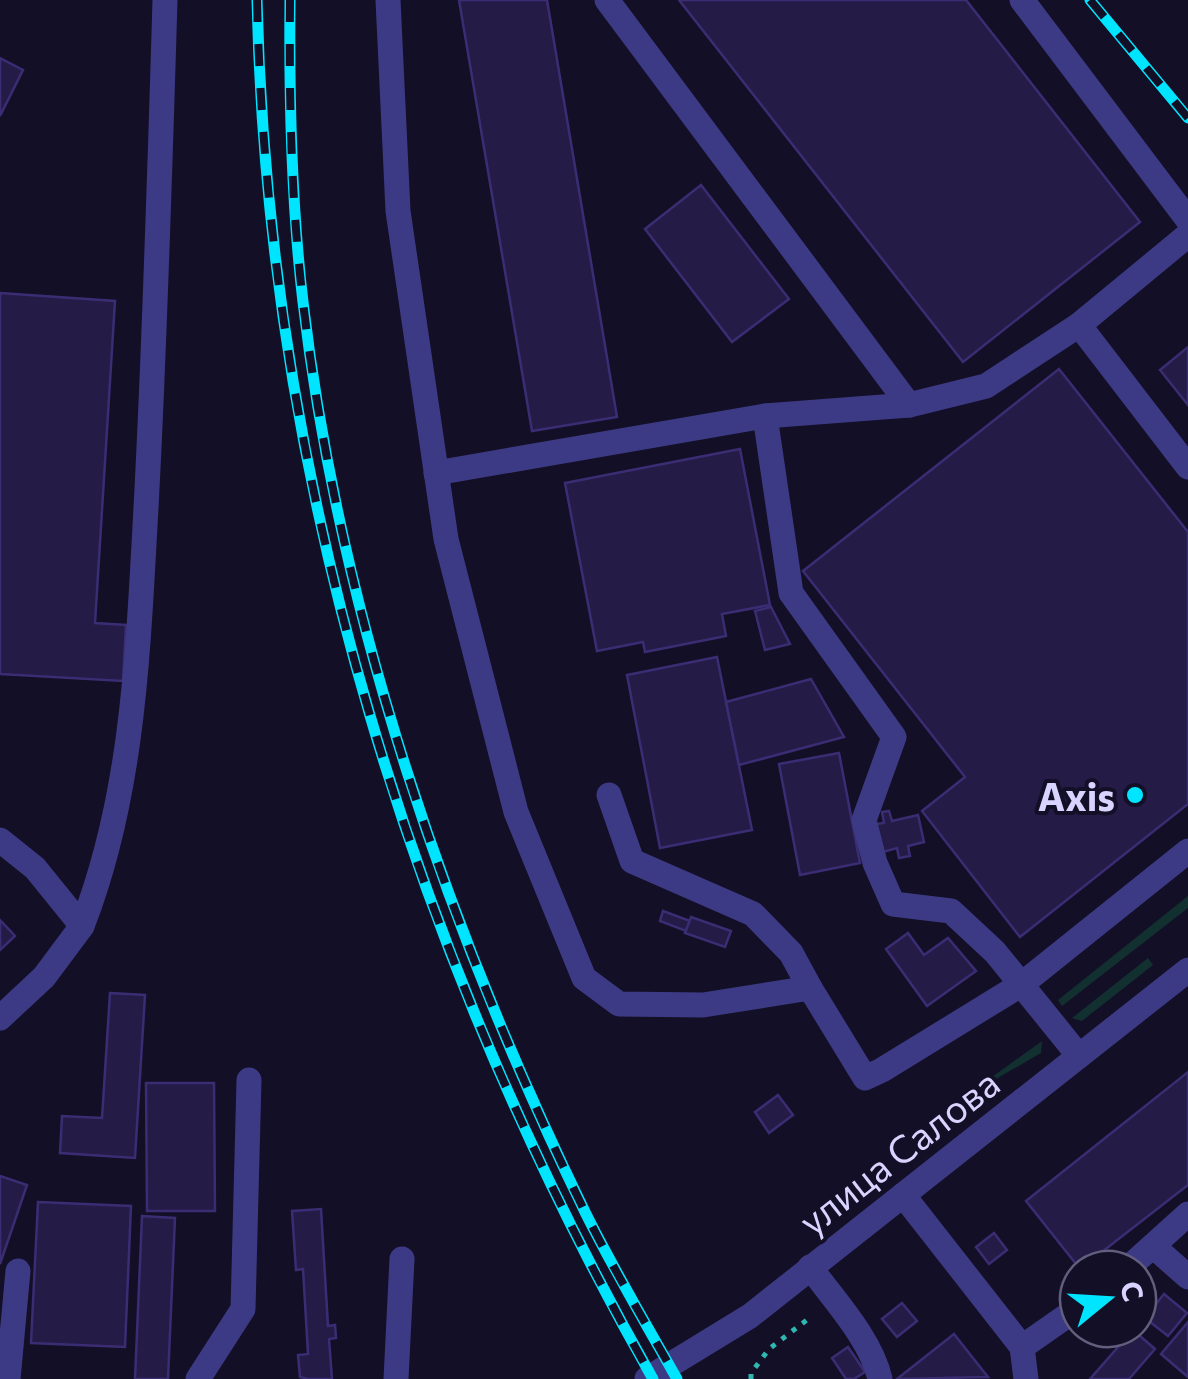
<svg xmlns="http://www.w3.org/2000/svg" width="1188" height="1379" font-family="Commissioner,sans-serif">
<rect width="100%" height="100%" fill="#130f26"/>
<g fill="#12302f">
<polygon points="1188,896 1188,908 1062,1006 1058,1000"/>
<polygon points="1148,958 1153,965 1082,1021 1072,1018"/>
<polygon points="1042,1041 1041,1053 960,1100"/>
</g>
<g fill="#241b47" stroke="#3b2d73" stroke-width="2.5">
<polygon points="459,0 547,0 617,417 532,431"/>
<polygon points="679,0 966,0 1140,222 963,362"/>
<polygon points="0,58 23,70 0,116"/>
<polygon points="701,185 789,299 732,342 645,229"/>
<polygon points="0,293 115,301 95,623 126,625 123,681 0,674"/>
<polygon points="1188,347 1188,405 1160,370"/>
<polygon points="1059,369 1188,532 1188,804 1020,937 922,811 965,777 803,571"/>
<polygon points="740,449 770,605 722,614 726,636 645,652 643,642 597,651 565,483"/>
<polygon points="771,607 790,644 765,650 755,611"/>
<polygon points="717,657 752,830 660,848 627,675"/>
<polygon points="811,679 844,737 739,765 726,702"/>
<polygon points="839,753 860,863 800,875 779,764"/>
<polygon points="889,811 892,821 918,815 924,842 908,846 910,856 899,858 897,848 883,852 876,824 884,823 882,812"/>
<polygon points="663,911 690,921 686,931 660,921"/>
<polygon points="691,917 731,931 725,947 685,933"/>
<polygon points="0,920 15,936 0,950"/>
<polygon points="908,933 924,955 948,938 976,971 927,1006 886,949"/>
<polygon points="110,993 145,995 135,1158 60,1153 62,1116 102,1118"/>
<polygon points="1188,1072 1188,1185 1080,1269 1026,1201"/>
<polygon points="146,1083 214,1083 215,1211 147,1211"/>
<polygon points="778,1095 793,1115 769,1133 755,1112"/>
<polygon points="0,1176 27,1185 0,1264"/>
<polygon points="38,1202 131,1206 125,1347 31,1343"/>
<polygon points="321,1209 328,1326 335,1325 336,1338 329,1339 332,1379 308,1379 300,1377 298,1355 308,1354 303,1269 296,1270 292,1211"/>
<polygon points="142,1216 175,1218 168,1379 135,1379"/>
<polygon points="994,1233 1007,1250 989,1264 976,1247"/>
<polygon points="1164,1294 1187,1313 1168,1336 1145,1318"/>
<polygon points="902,1303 917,1321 897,1337 882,1319"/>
<polygon points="1188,1322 1188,1377 1161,1354"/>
<polygon points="1133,1330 1155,1349 1129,1379 1090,1379"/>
<polygon points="954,1334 988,1377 897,1379"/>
<polygon points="848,1347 865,1372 854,1379 846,1379 832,1358"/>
</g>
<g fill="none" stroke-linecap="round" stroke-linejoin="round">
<polyline stroke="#2fb8b0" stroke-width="5" stroke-dasharray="5 8" stroke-linecap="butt" points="751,1379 751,1373 769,1349 812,1316"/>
<g stroke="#3d3a85" stroke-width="25">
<polyline points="388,0 398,211 446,539 516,812 584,978 619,1004 703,1005 810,988 865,1078 882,1070 1022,984 1188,851"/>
<polyline points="607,0 909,405 986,386 1079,325"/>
<polyline points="1022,0 1188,220"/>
<polyline points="1188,235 1079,325 1188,467"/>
<polyline points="765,416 791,593 894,737 864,820 875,863 893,904 951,911 995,952 1079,1056"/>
<polyline points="436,473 765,416 909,405"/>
<polyline points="609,795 632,861 753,914 791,953 810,988"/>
<polyline points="0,840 35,868 82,926 44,977 0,1018"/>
<path d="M82 926C134 793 138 649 146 508 155 339 160 169 165 0"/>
<polyline points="903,1195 1022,1347 1078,1308"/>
<polyline points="1153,1246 1188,1277"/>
<path d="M810 1267C834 1300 871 1339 880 1379"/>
<polyline points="1127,1269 1188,1214"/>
<polyline points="1022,1347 1026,1379"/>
<polyline points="8,1379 18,1271"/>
<polyline points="198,1379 243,1309 249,1080"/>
<polyline points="396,1379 402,1259"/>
<polyline points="647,1379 750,1316 1188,970"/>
</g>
<g stroke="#00e5ff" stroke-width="11">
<g id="rail">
<path d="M257 0C268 486 414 958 653 1379"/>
<path d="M290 0C289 101 291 201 303 302 340 617 447 929 586 1214 614 1270 646 1324 677 1379"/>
<polyline points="1090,0 1188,118"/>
</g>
</g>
<use href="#rail" stroke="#130f26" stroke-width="8" stroke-dasharray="22" stroke-linecap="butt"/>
</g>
<circle fill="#00e5ff" stroke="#130f26" stroke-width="4" cx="1135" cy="795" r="10"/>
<g text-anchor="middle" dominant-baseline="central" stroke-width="8" stroke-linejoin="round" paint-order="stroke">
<g font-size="38" font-weight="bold" fill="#d9d4ff" stroke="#130f26" text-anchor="end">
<text x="1115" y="795">Axis</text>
</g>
<g font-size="38" fill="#d9d4ff" stroke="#130f26">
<text transform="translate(898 1151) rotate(-38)">улица Салова</text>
</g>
</g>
<g transform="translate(1108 1299) rotate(72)"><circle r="48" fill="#130f26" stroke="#625e7d" stroke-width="2.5"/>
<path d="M0-8L18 38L0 25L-18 38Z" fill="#00e5ff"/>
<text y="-15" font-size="28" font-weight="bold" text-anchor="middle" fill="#d9d4ff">С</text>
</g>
</svg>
